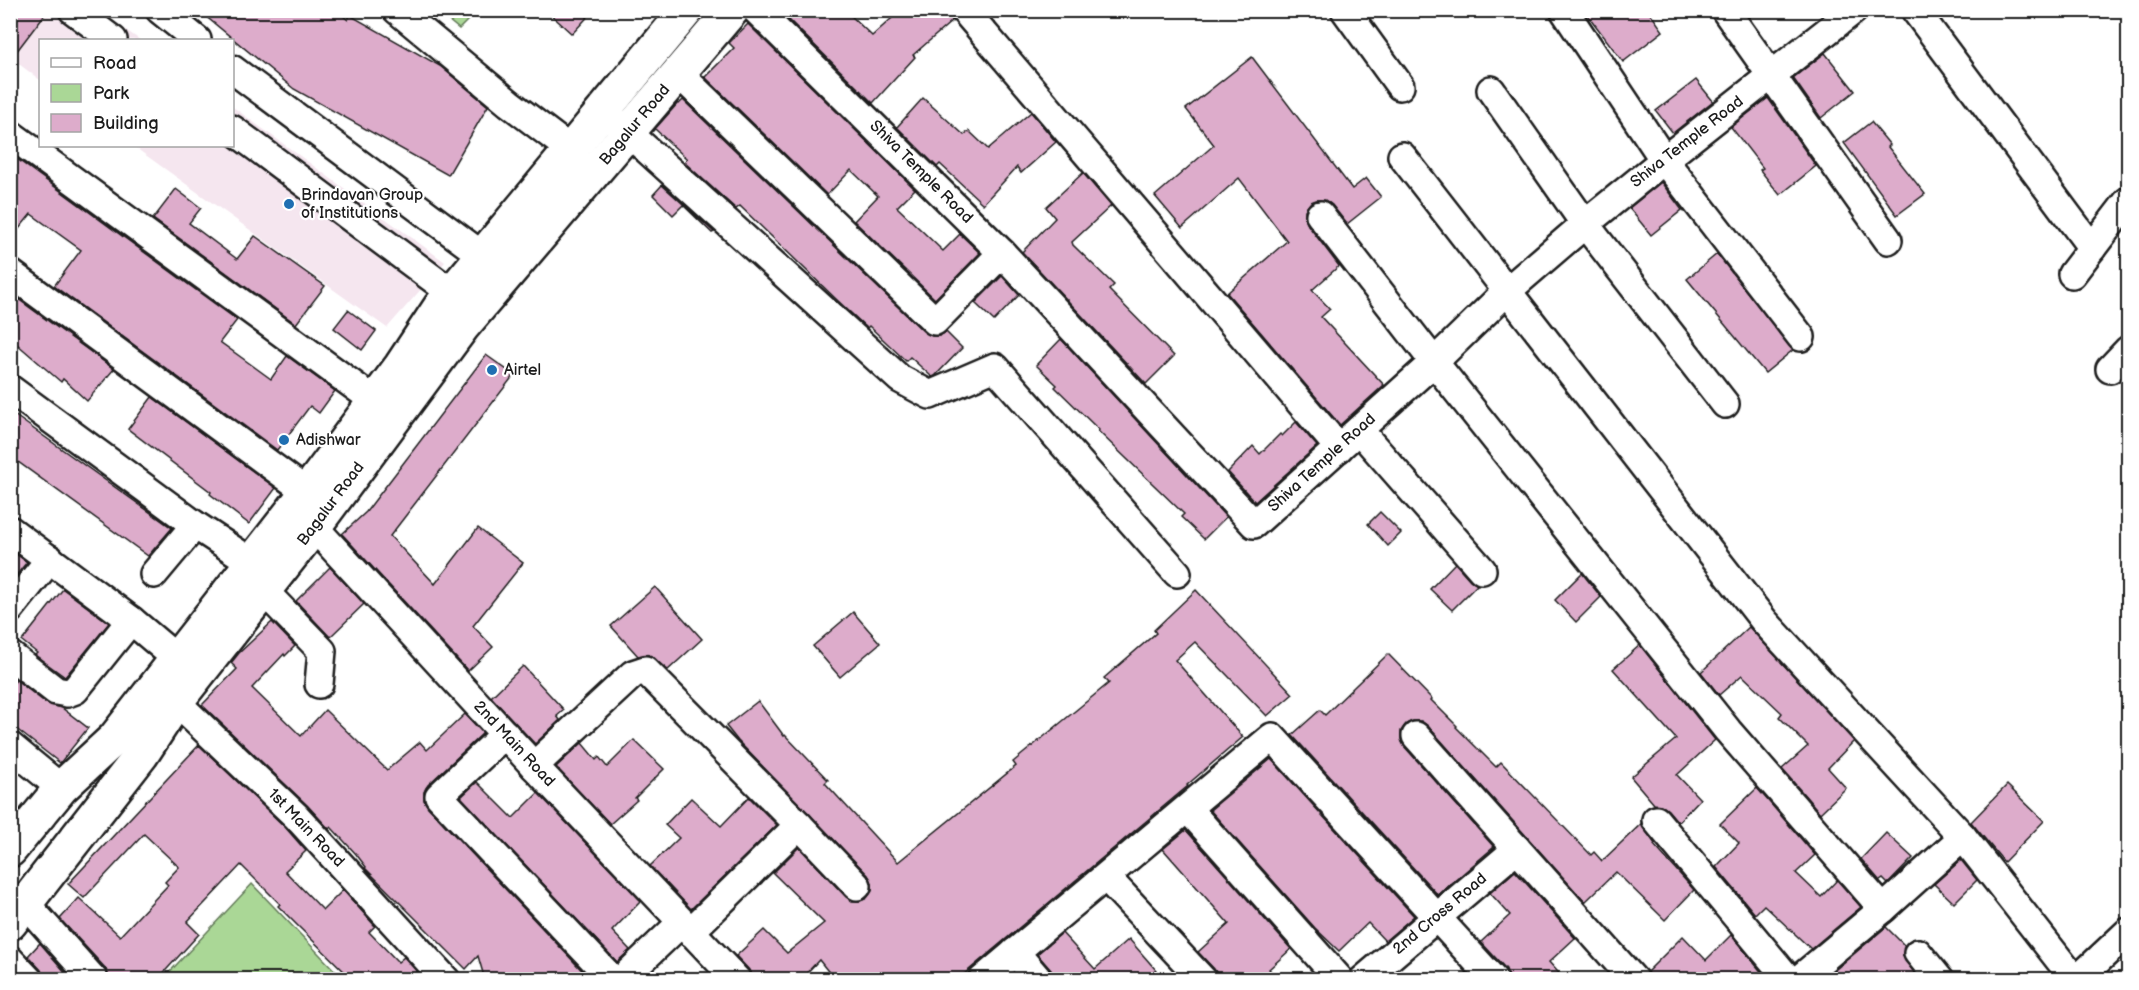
<svg xmlns="http://www.w3.org/2000/svg" width="2139" height="990" font-family="'Balsamiq Sans',sans-serif">
<rect width="100%" height="100%" fill="#fff"/>
<filter id="ink" filterUnits="userSpaceOnUse"><feTurbulence type="fractalNoise" baseFrequency=".0167" numOctaves="2"/><feDisplacementMap in="SourceGraphic" scale="12" xChannelSelector="R" yChannelSelector="G"/><feConvolveMatrix kernelMatrix="1 2 1 2 8 2 1 2 1" color-interpolation-filters="sRGB"/></filter>
<g filter="url(#ink)">
<g fill="#f5e6ef">
<polygon points="11,11 99,11 140,40 40,40 40,80 11,58"/>
<polygon points="233,107 445,262 387,328 133,146 232,146"/>
</g>
<g fill="#aad796" stroke="#637a59" stroke-width="1.5">
<polygon points="437,11 477,11 459,29"/>
<polygon points="252,884 343,979 163,979"/>
</g>
<g fill="#ddaccb" stroke="#1c1c1c" stroke-width="1.5">
<polygon points="10,10 48,10 10,60"/>
<polygon points="198,10 336,10 348,20 350,15 440,66 488,106 448,175 294,89"/>
<polygon points="546,10 594,10 572,34"/>
<polygon points="779,10 845,10 872,36 901,10 949,10 952,21 913,55 915,57 873,103"/>
<polygon points="1584,10 1648,10 1663,31 1623,62"/>
<polygon points="748,24 915,189 897,207 943,251 960,234 980,253 935,299 854,221 878,196 851,170 827,195 705,77 734,48 729,43"/>
<polygon points="1825,53 1855,91 1821,118 1793,78"/>
<polygon points="1252,57 1352,189 1366,178 1381,197 1347,224 1332,205 1325,200 1317,200 1311,202 1305,210 1305,218 1308,225 1339,266 1312,290 1330,309 1321,317 1384,385 1340,425 1227,293 1287,241 1239,178 1182,228 1155,196 1214,145 1186,109"/>
<polygon points="1696,80 1713,101 1673,133 1656,111"/>
<polygon points="923,98 964,135 969,131 988,149 1031,112 1056,142 1021,173 1017,167 983,204 940,164 937,167 897,127"/>
<polygon points="1768,98 1816,166 1780,195 1760,170 1763,168 1731,127"/>
<polygon points="683,100 924,332 932,336 939,336 946,332 962,348 935,376 932,377 910,357 906,361 869,326 867,328 836,299 740,206 736,209 684,162 687,159 655,129 678,103 679,104"/>
<polygon points="1871,122 1890,145 1888,147 1925,194 1897,215 1844,143"/>
<polygon points="10,154 237,320 220,342 249,363 271,379 287,356 335,391 319,413 310,406 277,450 54,286 81,250 31,214 10,240"/>
<polygon points="1083,173 1111,206 1072,242 1073,245 1114,285 1109,290 1174,356 1146,384 1022,252 1055,218 1046,207"/>
<polygon points="1661,182 1682,210 1651,235 1629,208"/>
<polygon points="662,185 714,232 712,233 683,205 673,215 653,195"/>
<polygon points="176,189 201,208 189,223 237,259 255,236 325,286 296,324 153,219"/>
<polygon points="1717,254 1793,350 1765,373 1687,279"/>
<polygon points="1002,276 1019,295 994,321 975,303"/>
<polygon points="18,299 114,369 87,401 63,379 61,382 10,338 10,307"/>
<polygon points="348,310 376,331 362,350 334,328"/>
<polygon points="1061,339 1226,517 1204,539 1181,517 1184,514 1098,431 1099,430 1055,387 1057,385 1036,365"/>
<polygon points="486,355 514,375 390,536 435,584 478,528 523,563 473,626 493,647 468,671 342,534 366,512"/>
<polygon points="152,397 276,488 249,524 210,494 211,492 128,429"/>
<polygon points="10,412 172,528 148,556 10,456"/>
<polygon points="1296,422 1317,446 1255,502 1228,472 1253,446 1260,454 1280,434 1282,436"/>
<polygon points="1380,512 1401,533 1388,546 1368,524"/>
<polygon points="10,550 27,562 10,583"/>
<polygon points="1455,563 1470,580 1477,585 1452,610 1430,589"/>
<polygon points="330,567 364,604 330,637 296,601"/>
<polygon points="1582,573 1601,597 1576,622 1555,600"/>
<polygon points="655,587 702,639 668,670 649,655 638,656 611,626"/>
<polygon points="63,589 109,623 65,677 35,655 37,653 22,641"/>
<polygon points="1196,590 1293,694 1267,716 1195,642 1175,660 1243,737 1187,785 1188,786 957,980 835,980 819,960 800,980 752,980 749,970 736,956 764,930 787,953 824,923 773,873 799,847 846,897 852,901 860,901 867,898 872,891 872,883 868,875 738,741 726,726 758,701 784,736 785,735 828,780 825,783 898,862 1016,766 1013,762 1109,683 1104,678 1156,633 1154,630"/>
<polygon points="853,612 880,643 840,677 813,646"/>
<polygon points="272,622 295,646 285,656 284,654 252,688 301,736 325,710 387,770 420,742 427,750 465,714 483,733 428,785 424,792 424,800 428,807 591,980 485,980 478,956 466,969 365,868 366,867 356,854 331,827 329,829 307,805 202,705 237,669 231,663 239,653"/>
<polygon points="1749,627 1854,741 1828,768 1846,788 1820,813 1782,769 1808,746 1779,717 1782,713 1742,675 1719,695 1701,672"/>
<polygon points="1640,645 1715,740 1677,775 1700,799 1678,822 1668,810 1661,805 1654,804 1631,777 1676,739 1613,669"/>
<polygon points="1388,654 1432,699 1431,700 1457,726 1456,727 1496,767 1501,762 1591,855 1594,852 1602,861 1641,824 1655,844 1654,845 1694,890 1665,920 1616,872 1585,902 1428,726 1421,721 1413,721 1406,724 1401,731 1401,739 1404,746 1494,847 1438,895 1292,735 1320,710 1325,715"/>
<polygon points="523,666 564,710 557,716 560,720 535,744 491,697"/>
<polygon points="16,680 46,703 62,708 88,728 60,763 10,724 10,687"/>
<polygon points="634,740 664,769 635,798 637,800 610,824 556,767 582,743 596,760 599,757 607,767"/>
<polygon points="199,745 285,827 306,851 285,871 323,910 343,890 375,926 369,932 398,962 404,957 424,980 353,980 300,928 278,906 280,904 241,865 187,922 199,934 157,980 109,979 106,969 60,919 79,898 120,936 168,885 165,882 179,867 144,834 84,898 68,884"/>
<polygon points="1271,759 1414,916 1385,941 1368,923 1339,951 1315,928 1210,810"/>
<polygon points="477,782 513,818 538,793 641,901 612,931 630,950 617,962 461,797"/>
<polygon points="2007,785 2044,821 2004,862 1971,822"/>
<polygon points="1757,788 1815,855 1796,873 1821,897 1837,880 1861,907 1811,949 1764,905 1755,914 1716,867 1739,843 1720,824"/>
<polygon points="749,797 777,825 691,909 650,866 679,838 665,825 691,798 721,826"/>
<polygon points="1186,830 1291,949 1269,969 1279,980 1220,980 1214,969 1198,952 1229,924 1163,849"/>
<polygon points="1886,833 1913,858 1888,884 1883,879 1880,881 1861,859"/>
<polygon points="1961,860 1977,880 1954,903 1934,884"/>
<polygon points="1515,871 1575,938 1549,962 1565,980 1509,980 1506,969 1481,942 1510,915 1490,893"/>
<polygon points="1886,927 1905,946 1903,956 1919,980 1823,980"/>
<polygon points="1062,933 1095,969 1129,939 1156,970 1146,980 1054,980 1051,970 1037,954"/>
<polygon points="1731,935 1768,980 1649,980 1647,972 1683,936 1706,960"/>
<polygon points="40,943 72,980 44,980 41,970 28,956"/>
</g>
<g fill="none" stroke-linecap="round" stroke-linejoin="round">
<g stroke="#1c1c1c" stroke-width="32">
<g id="minor">
<polyline points="73,10 113,40"/>
<polyline points="160,10 197,40"/>
<polyline points="397,10 509,103 572,151"/>
<polyline points="756,10 1002,253 1254,524 1434,362 1507,291 1585,224 1664,160 1854,10"/>
<polyline points="964,10 1339,448"/>
<polyline points="1345,10 1400,86"/>
<polyline points="1564,10 1664,160 1801,337"/>
<polyline points="1725,10 1888,240"/>
<polyline points="1915,10 2092,248"/>
<polyline points="232,69 483,256"/>
<polyline points="678,73 935,321 1002,253"/>
<polyline points="1491,90 1585,224 1725,404"/>
<polyline points="612,118 900,379 930,395 995,367 1177,573"/>
<polyline points="232,129 468,305"/>
<polyline points="10,134 375,401"/>
<polyline points="1320,215 1434,362 1728,731 1883,909 1963,837 1765,622 1402,156"/>
<polyline points="10,273 307,492"/>
<polyline points="2072,274 2128,201"/>
<polyline points="2110,369 2128,350"/>
<polyline points="10,389 195,525 253,563"/>
<polyline points="1359,430 1482,570"/>
<polyline points="296,524 314,527 534,766 737,980"/>
<polyline points="10,530 131,620 177,659"/>
<polyline points="154,574 195,525"/>
<polyline points="263,590 322,651 319,684"/>
<polyline points="10,609 50,559"/>
<polyline points="10,655 56,691 67,693 75,690 131,620"/>
<polyline points="161,691 176,702 296,816 446,980"/>
<polyline points="505,734 439,796 613,980"/>
<polyline points="1416,736 1634,980"/>
<polyline points="10,746 61,788"/>
<polyline points="534,766 633,674 645,670 799,825 690,932"/>
<polyline points="1188,809 1340,980"/>
<polyline points="1656,820 1789,980"/>
<polyline points="799,825 857,886"/>
<polyline points="1963,837 2075,980"/>
<polyline points="1106,877 1203,980"/>
<polyline points="26,904 94,980"/>
<polyline points="1015,952 1039,980"/>
<polyline points="1918,953 1940,980"/>
<polyline points="10,960 29,980"/>
<polyline points="621,980 681,923"/>
<polyline points="982,980 1272,737 1494,980"/>
<polyline points="1363,980 1517,849"/>
<polyline points="1798,980 1883,909"/>
<polyline points="2077,980 2128,932"/>
</g>
</g>
<g stroke="#1c1c1c" stroke-width="38">
<g id="major">
<polyline points="10,850 61,788 115,738 307,492 401,366 440,307 687,10"/>
<polyline points="10,923 142,754 176,702 314,527 463,326 732,10"/>
</g>
</g>
<use href="#minor" stroke="#fff" stroke-width="27"/>
<use href="#major" stroke="#fff" stroke-width="33"/>
</g>
</g>
<g fill="#1f6fb2" stroke="#fff" stroke-width="2">
<circle cx="289" cy="204" r="6"/>
<circle cx="492" cy="370" r="6"/>
<circle cx="284" cy="440" r="6"/>
</g>
<g text-anchor="middle" dominant-baseline="central" stroke-width="4.5" stroke-linejoin="round" paint-order="stroke">
<g font-size="16" fill="#1c1c1c" stroke="#fff">
<text transform="translate(635 125) rotate(-50)">Bagalur Road</text>
<text transform="translate(1687 142) rotate(-38)">Shiva Temple Road</text>
<text transform="translate(921 172) rotate(45)">Shiva Temple Road</text>
<text transform="translate(1322 463) rotate(-42)">Shiva Temple Road</text>
<text transform="translate(331 504) rotate(-53)">Bagalur Road</text>
<text transform="translate(514 744) rotate(47)">2nd Main Road</text>
<text transform="translate(306 828) rotate(46)">1st Main Road</text>
<text transform="translate(1440 914) rotate(-40)">2nd Cross Road</text>
</g>
<g font-size="16" fill="#1c1c1c" stroke="#fff" text-anchor="start">
<text x="301" y="195">Brindavan Group<tspan x="301" dy="18">of Institutions</tspan></text>
<text x="504" y="370">Airtel</text>
<text x="296" y="440">Adishwar</text>
</g>
</g>
<rect width="2139" height="990" fill="none" stroke="#fff" stroke-width="36"/>
<rect x="18" y="18" width="2103" height="954" fill="none" stroke="#1c1c1c" stroke-width="2" filter="url(#ink)"/>
<rect x="39" y="39" width="195" height="108" fill="#ffffff" stroke="#a4a4a4" stroke-width="1.5"/>
<rect x="51" y="58" width="30" height="9" fill="#ffffff" stroke="#a4a4a4" stroke-width="1.5"/>
<text x="93" y="69" font-size="18" fill="#1c1c1c">Road</text>
<rect x="51" y="84" width="30" height="18" fill="#aad796" stroke="#a4a4a4" stroke-width="1.5"/>
<text x="93" y="99" font-size="18" fill="#1c1c1c">Park</text>
<rect x="51" y="114" width="30" height="18" fill="#ddaccb" stroke="#a4a4a4" stroke-width="1.5"/>
<text x="93" y="129" font-size="18" fill="#1c1c1c">Building</text>
</svg>
